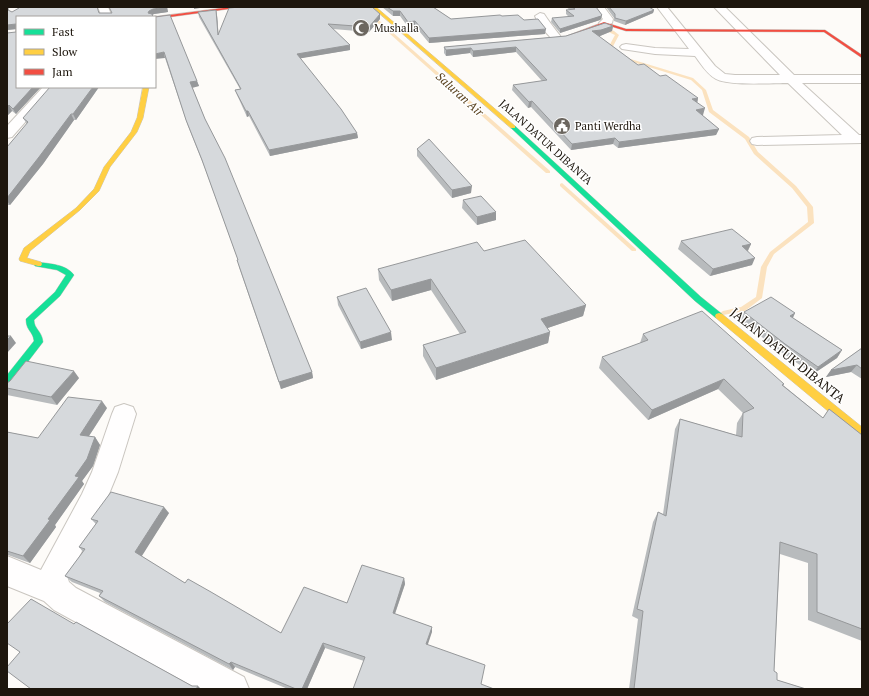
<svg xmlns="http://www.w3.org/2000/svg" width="869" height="696" font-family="'PT Serif',serif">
<rect width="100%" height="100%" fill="#fdfbf8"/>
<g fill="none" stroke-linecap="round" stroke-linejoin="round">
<g fill="#fbe2bf" fill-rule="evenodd">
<polygon points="371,15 373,15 550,171 550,173 546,173 371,17"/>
<polygon points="603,27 614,31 619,35 611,50 611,56 609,56 607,50 615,35 602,29"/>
<polygon points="624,57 693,78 706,90 713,110 749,137 758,152 796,186 813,207 814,223 774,254 767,267 762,298 745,311 723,315 720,313 723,311 741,307 756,297 761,267 770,252 808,222 807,207 792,188 754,154 745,139 709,112 702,90 691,80 623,59 622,58"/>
<polygon points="562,183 636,249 636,251 632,251 560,186 560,184"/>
</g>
<g stroke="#cac6c0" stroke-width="2">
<g id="street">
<polygon points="98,7 108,7 112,17 102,17"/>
<polygon points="594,7 604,7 613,19 612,23 604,26 600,25 599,23 603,19"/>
<path d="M657 7H667L715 66 725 74 735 75H780L714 7H725L794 75H862V83H802L859 135H862V143L757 145 752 144 750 141 752 138 757 137 842 135 788 83C772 83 728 86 716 79 707 74 701 64 695 56L655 54 622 49 620 47 622 45 626 44 655 48 689 49Z"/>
<path d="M540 13 544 14C549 22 555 29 561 37L560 39H552L540 26 535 16Z"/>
<polygon points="43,87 56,87 12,137 7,138 7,126"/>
<polygon points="124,404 133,407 136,414 118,472 102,511 68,579 69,582 76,588 244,677 249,689 198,689 54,610 44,601 7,586 7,556 41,570 82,494 92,472 112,414 115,407"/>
</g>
</g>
<g stroke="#cac6c0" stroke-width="1">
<g id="fast">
<polygon points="511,126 515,126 701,297 722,314 723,316 722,318 716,318 695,301 511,128"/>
<path d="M35 262H38C50 264 66 264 74 275L60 296 34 320C34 329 42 331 43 342L10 385 7 386V375L34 341C33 331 26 331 26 319L55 292 66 275 57 270 35 266 34 264Z"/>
</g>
</g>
<g stroke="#cac6c0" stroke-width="1">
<g id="slow">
<polygon points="372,7 376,7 515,126 515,128 511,128"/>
<polygon points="143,87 149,87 143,118 137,132 110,167 99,191 80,210 30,251 27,258 41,262 42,264 41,266 38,266 20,261 19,259 24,248 76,208 94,189 104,167 131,132 137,118"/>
<polygon points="719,313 722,314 862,427 862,437 858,436 716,318 715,316 716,314"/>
</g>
</g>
<g stroke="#cac6c0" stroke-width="1">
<g id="jam">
<polygon points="231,7 243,7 155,19 154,17"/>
<polygon points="604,22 626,29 825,30 862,55 862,58 824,32 626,31 604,24 571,37 567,36"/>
</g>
</g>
<use href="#street" fill="#fffefe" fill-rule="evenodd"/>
<use href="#fast" fill="#16e098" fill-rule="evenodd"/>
<use href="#slow" fill="#ffcf43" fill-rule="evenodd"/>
<use href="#jam" fill="#f24e42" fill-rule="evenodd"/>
</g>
<g fill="#b8bbbd">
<polygon points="7,7 9,7 9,11 12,12 99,13 111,13 167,7 168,12 154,14 17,87 41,87 16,114 12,111 7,116 16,32 16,29 7,30"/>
<polygon points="382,7 433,7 451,19 502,16 524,20 545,34 429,43 415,26 408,27 400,16 393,16"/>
<polygon points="566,7 596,7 602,15 601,19 600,20 560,33 551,22 552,18 569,17 566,14 566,10 570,10"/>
<polygon points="606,7 649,7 654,10 653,13 625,25 614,21 614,18"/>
<polygon points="216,10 217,15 218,34 380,19 369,32 333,29 350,50 300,58 357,133 358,138 270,156 249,116 247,117 237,95 235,90 240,89 199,17 198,12"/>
<polygon points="155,17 197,81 199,86 192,87 205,119 312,372 313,378 281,389 239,267 238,260 204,166 188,126 165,58"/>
<polygon points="613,26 612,31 600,36 598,36 638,65 660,76 698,98 697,103 703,115 702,115 719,129 716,135 618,148 613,144 571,150 531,107 528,108 512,90 513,85 542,81 516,52 473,57 470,53 446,56 444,53 444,47 566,36"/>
<polygon points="99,87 76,120 74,120 43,164 10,205 7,205 7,147 27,124 23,118"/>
<polygon points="417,149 471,193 452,198 417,156"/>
<polygon points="463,200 496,220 477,225 462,208"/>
<polygon points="681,241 751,244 748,251 752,265 710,276 678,249"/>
<polygon points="484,251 586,305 583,316 547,328 550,332 548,343 436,380 423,356 423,345 460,334 431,290 392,301 379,280 378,269"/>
<polygon points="337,297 392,340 361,349 338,305"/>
<polygon points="744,312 795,313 793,318 842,350 837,358 813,374 781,352 740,320"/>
<polygon points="643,334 784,384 783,385 823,418 829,409 862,435 862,641 808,620 808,563 780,554 774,671 777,680 806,689 629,689 638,619 632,616 653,522 658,512 663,514 675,429 680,419 736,435 737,423 743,413 718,389 648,420 599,368 602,357 640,343"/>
<polygon points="862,348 862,379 851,372 826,377 831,370"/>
<polygon points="79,378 57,405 7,395 7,383"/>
<polygon points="107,408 89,436 95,437 100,445 93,466 82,481 84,484 55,525 56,527 30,563 8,555 7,555 7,432 38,438"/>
<polygon points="169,513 141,556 185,583 281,633 347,603 404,578 405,584 395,614 432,627 432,632 364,661 325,648 307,689 288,689 235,667 233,670 105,602 99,596 100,593 72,582 65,576 83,552 79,547 96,524 91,519"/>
</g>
<g fill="#96989a">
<polygon points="167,7 168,12 154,14 150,16 148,13 149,11 153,9"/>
<polygon points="194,7 206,7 194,9"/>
<polygon points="216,10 217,15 219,40 218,35"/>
<polygon points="654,10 653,13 625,25 626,21"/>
<rect x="393" y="11" width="7" height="5"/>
<polygon points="380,14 380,19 369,32 369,27"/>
<polygon points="602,15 601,19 600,20 560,33 560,29"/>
<polygon points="415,21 415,26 408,27 408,22"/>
<polygon points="16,24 17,29 7,30 7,25"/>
<polygon points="613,26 612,31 600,36 591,36 592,31"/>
<polygon points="546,29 545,34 429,43 429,38"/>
<polygon points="350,45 350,50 297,59 297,54"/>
<polygon points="516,47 516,52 473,57 473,51"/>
<polygon points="471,48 470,53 446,56 446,50"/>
<polygon points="164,52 165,58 155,59 155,54"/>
<polygon points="197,81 199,86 192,88 190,82"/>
<polygon points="33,87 41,87 16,114 13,109"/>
<polygon points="93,87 99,87 76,120 73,114"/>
<polygon points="698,98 697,104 692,99"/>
<polygon points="532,101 531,107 528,108 529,102"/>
<polygon points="9,105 12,111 7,116 7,107"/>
<polygon points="705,108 703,115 694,116 696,110"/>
<polygon points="246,111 248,111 249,116 247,117"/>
<polygon points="71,114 74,120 43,164 10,205 7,201 7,198"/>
<polygon points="719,129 716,135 618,148 619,142"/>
<polygon points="357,133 358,138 270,156 269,150"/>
<polygon points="615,138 613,144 571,150 572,144"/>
<polygon points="472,186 471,193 452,198 452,190"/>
<polygon points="496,212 496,220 477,225 477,217"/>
<polygon points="751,244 747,252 742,246"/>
<polygon points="755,258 752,265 710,276 713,269"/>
<polygon points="431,279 431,290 392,301 391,290"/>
<polygon points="586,305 583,316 539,331 541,319"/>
<polygon points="795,313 791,321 790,316"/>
<polygon points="391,332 392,340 361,349 360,342"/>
<polygon points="550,332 548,343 436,380 436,368"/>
<polygon points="11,336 16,343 7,353 7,340"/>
<polygon points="842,350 837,358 813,374 818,367"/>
<polygon points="857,365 851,372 826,377 831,370"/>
<polygon points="74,371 79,378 57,405 51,397"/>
<polygon points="312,372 313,378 281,389 279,382"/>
<polygon points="724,379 718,389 648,420 652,410"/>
<polygon points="102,401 107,408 85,442 80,435"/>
<polygon points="95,437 100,445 93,466 82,481 84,484 55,525 56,527 30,563 23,556 48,519 75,476"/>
<polygon points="164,507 169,513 140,559 135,552"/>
<polygon points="404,578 405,584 393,619 393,613"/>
<polygon points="432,627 432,632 426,650 426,644"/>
<polygon points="323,643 325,648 307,689 302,689"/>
<polygon points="231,662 235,667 233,670 229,664"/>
<polygon points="198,686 201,689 196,689"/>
</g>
<g fill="#d6d9dc" stroke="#96989a">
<polygon points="7,7 8,10 12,12 19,8 19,7 97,7 99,13 112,13 109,7 167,7 153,9 149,11 148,13 152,14 153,17 17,17 17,87 33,87 13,109 9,105 7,107 7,33 16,32 16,24 7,25"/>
<polygon points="240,7 372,7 380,14 369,27 328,24 350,45 297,54 341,109 357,133 269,150 248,111 246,111 235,90 241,89 198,12 216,10 218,35 229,8"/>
<polygon points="387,7 433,7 451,19 500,15 502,16 518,15 524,20 538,19 546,29 429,38 415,21 408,22 400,11 393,11"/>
<polygon points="572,7 596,7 602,15 601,16 560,29 552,18 574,16 566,10 575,9"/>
<polygon points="609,7 649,7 654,10 626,21 615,18 615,14"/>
<polygon points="170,15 197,81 190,82 205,119 225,158 312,372 279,382 237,260 238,260 202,160 186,120 164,52 155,54 155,17"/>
<polygon points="605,23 613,26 601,30 592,31 638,65 644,64 660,76 666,75 698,98 692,99 705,108 696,110 719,129 619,142 615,138 572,144 532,101 529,102 513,85 547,80 516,47 473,51 471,48 446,50 444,47 566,36"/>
<polygon points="50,87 93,87 73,114 71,114 39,157 7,198 7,147 28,122 23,118"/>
<polygon points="429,139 472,186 452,190 417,149"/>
<polygon points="481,196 496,212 477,217 463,200"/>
<polygon points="732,229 751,244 742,246 755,258 713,269 681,241"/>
<polygon points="525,240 586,305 541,319 550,332 436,368 423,345 466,332 431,279 391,290 378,269 477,242 484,251"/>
<polygon points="366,288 391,332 360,342 337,297"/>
<polygon points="771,297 795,313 790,316 842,350 818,367 785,344 744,312"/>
<polygon points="702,311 784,384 782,385 823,418 829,409 862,435 862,629 817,612 817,554 780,542 774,671 777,673 777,680 806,689 634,689 643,611 637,609 658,512 666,516 680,419 742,437 743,413 754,408 724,379 652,410 602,357 648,340 643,334"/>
<polygon points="7,336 11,336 7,340"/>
<polygon points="862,348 862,369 857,365 831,370"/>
<polygon points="26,361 74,371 51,397 7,388 7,383 10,381"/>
<polygon points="68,397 102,401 80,435 95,437 87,459 75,476 79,477 48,519 50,520 23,556 7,551 7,432 38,438"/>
<polygon points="111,492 164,507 135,552 185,583 188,579 211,592 281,633 304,587 347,603 362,565 404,578 393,613 432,627 426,644 485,665 481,684 494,689 353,689 365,657 323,643 302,689 296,689 231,662 229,664 99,596 103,591 65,576 85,549 79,547 98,521 91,519"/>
<polygon points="31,599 74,624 76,622 192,686 198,686 196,689 31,689 7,671 7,667 20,652 7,643 7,624"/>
</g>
<defs>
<g id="mosque-disc" transform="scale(0.9)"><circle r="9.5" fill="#6b665f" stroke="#fff"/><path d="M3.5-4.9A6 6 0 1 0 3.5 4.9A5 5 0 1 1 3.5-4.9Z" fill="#fff"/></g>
<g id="civic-disc" transform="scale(0.9)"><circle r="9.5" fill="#6b665f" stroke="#fff"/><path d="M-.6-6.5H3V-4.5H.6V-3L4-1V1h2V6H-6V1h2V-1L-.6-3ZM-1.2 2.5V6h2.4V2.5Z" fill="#fff"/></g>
</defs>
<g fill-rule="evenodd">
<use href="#mosque-disc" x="361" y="28"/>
<use href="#civic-disc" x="562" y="126"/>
</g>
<g text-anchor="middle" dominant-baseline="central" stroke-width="3" stroke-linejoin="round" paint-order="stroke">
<g font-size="11" fill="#1d160d" stroke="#fff" text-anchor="start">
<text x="374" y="28">Mushalla</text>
<text x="575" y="126">Panti Werdha</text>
</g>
<g font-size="11" fill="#1d160d" stroke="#fff">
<text transform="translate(546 142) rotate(42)">JALAN DATUK DIBANTA</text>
</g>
<g font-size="12" font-style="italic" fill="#59411d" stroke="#fff">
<text transform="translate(460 94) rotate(42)">Saluran Air</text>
</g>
<g font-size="13" fill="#1d160d" stroke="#fff">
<text transform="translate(788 355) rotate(39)">JALAN DATUK DIBANTA</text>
</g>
</g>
<rect width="869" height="696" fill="none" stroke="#1d160d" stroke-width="16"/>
<rect x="16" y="16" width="140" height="72" fill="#ffffff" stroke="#a5a29e"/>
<rect x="24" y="29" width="20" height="6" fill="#16e098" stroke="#a5a29e"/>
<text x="52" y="36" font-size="12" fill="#1d160d">Fast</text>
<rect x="24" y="49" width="20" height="6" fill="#ffcf43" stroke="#a5a29e"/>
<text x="52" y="56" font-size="12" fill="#1d160d">Slow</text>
<rect x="24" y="69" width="20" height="6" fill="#f24e42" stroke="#a5a29e"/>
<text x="52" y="76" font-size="12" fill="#1d160d">Jam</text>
</svg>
